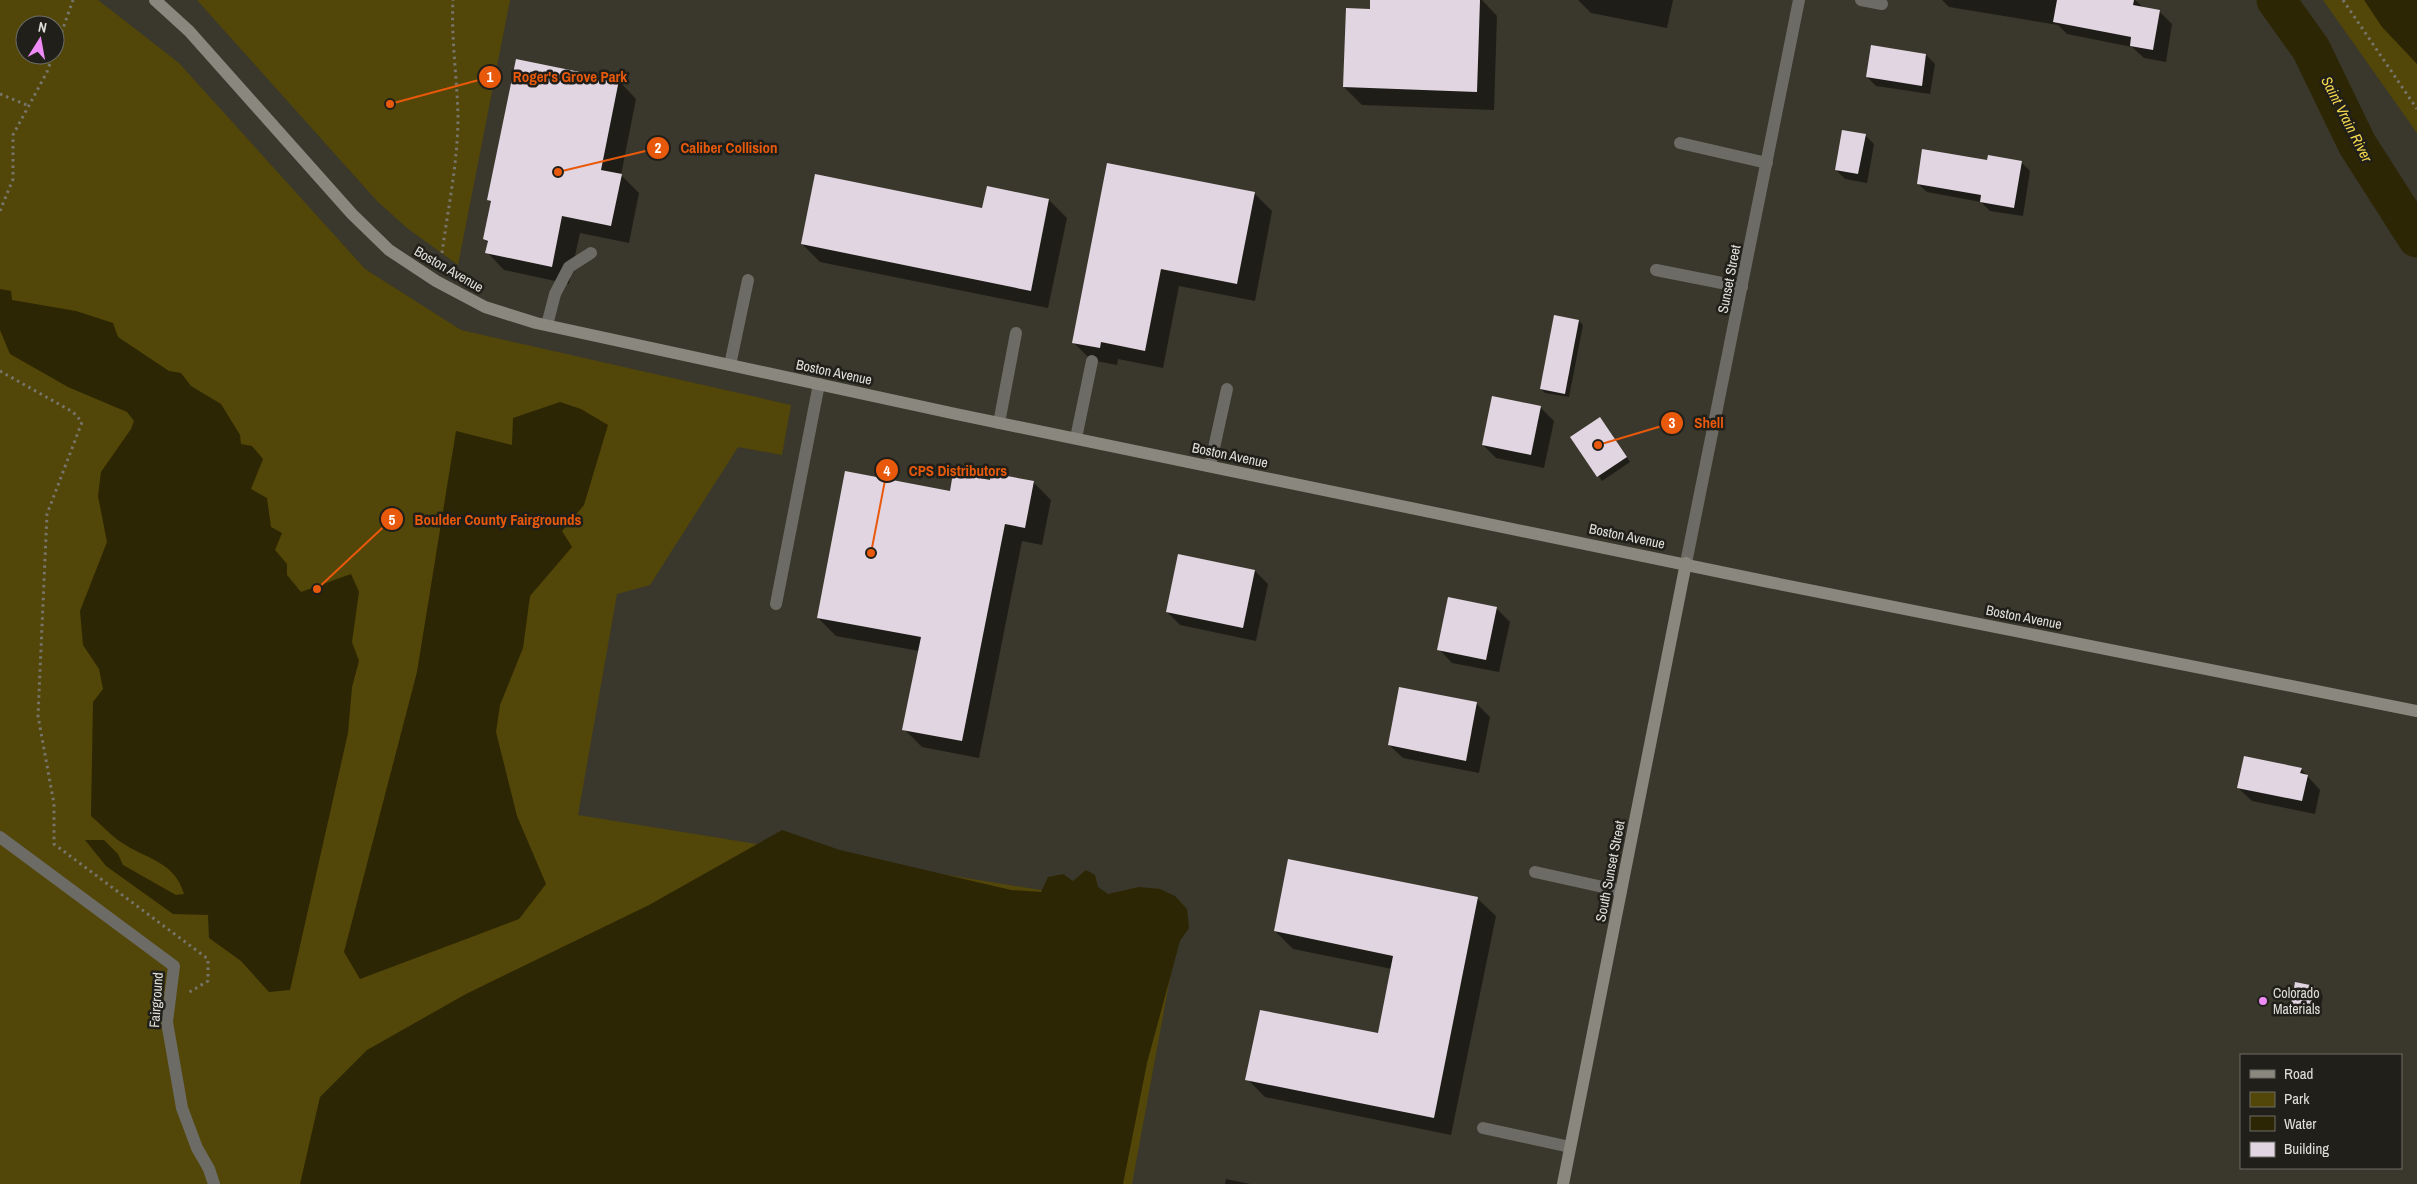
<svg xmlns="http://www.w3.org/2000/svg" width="2417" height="1184" font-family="'Archivo Narrow',sans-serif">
<rect width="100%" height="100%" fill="#3a382c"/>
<g fill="#524608" fill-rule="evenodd">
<path d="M0 0H98L179 63 365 269 461 330 791 405 782 455 738 447 650 585 617 594 578 815 1182 913 1132 1184H0ZM25 25H55V55H25Z"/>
<polygon points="197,0 510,0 458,265 407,228 377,201"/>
<polygon points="2323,0 2417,0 2417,133"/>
</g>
<g fill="#2d2604">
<polygon points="2364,0 2417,0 2417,64 2382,27"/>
<path d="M0 289 11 291 12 300 76 311 113 323 118 337 169 371 181 373 191 386 221 404 240 435 241 444 252 446 263 459 251 489 267 498 271 527 282 533 275 550 287 564V575L301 592 351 574 359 592 352 642 359 661 352 687 348 733 290 990 269 992 241 961 209 938 208 915 173 914 106 866 85 840H104L118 854 123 865 176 895 184 894C175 862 147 859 124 844 112 837 102 825 91 816L93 702 103 689 99 669 83 645 80 611 107 542 98 496 101 472 131 429 134 421 127 412 68 387 10 354 0 330Z"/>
<polygon points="560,402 581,409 608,425 584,505 562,531 572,547 530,596 523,648 500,705 496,732 517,816 546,884 519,919 360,979 344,952 417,672 456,431 512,445 513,418"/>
<polygon points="782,830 840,850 1011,890 1041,892 1048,877 1063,874 1073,881 1086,870 1095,875 1098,887 1108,894 1139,887 1160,889 1175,896 1187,909 1189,928 1180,941 1147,1063 1123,1184 300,1184 320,1097 367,1050 466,994 649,905"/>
</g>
<g fill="#0007">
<polygon points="1371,0 1482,0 1497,16 1494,110 1362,105 1344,87 1371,10"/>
<polygon points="1578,0 1673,0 1667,28 1591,13"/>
<polygon points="1942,0 2135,0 2144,8 2159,11 2172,24 2166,62 2144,58 2132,47 2067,34 2058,25 1949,7"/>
<polygon points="1926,55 1935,64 1930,94 1876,86 1867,77"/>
<polygon points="619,81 636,99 621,175 639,193 629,243 580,233 569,284 504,270 487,252 488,243 484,239 492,203 488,200"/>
<polygon points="1865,135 1874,144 1867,183 1845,179 1836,170"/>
<polygon points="1988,162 2021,162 2030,171 2023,216 1990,211 1981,202 1927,192 1918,184"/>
<polygon points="1108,164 1254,193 1272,211 1255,301 1179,286 1163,368 1118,359 1117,365 1091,360 1073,342"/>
<polygon points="1049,200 1067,218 1048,308 820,262 802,244 983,209"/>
<polygon points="1579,321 1583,325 1569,397 1545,393 1541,389"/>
<polygon points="1540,407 1554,421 1544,468 1496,458 1483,445"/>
<polygon points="1603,422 1630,462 1602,481 1571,437"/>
<polygon points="991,482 1033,482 1051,500 1042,545 1022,541 979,758 922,747 904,729 919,651 836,636 818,618 951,492"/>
<polygon points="1255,571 1268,584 1256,641 1180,625 1167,612"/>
<polygon points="1496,608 1510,622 1499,672 1452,663 1439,649"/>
<polygon points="1477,704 1490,717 1479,773 1403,758 1389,745"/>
<polygon points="2301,769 2320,790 2315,814 2252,801 2238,788"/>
<polygon points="1289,861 1478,899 1496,916 1451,1135 1265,1097 1247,1079 1379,1035 1392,969 1293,949 1275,931"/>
<polygon points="2314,987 2323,996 2319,1017 2301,1013 2292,1004"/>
<polygon points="1226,1179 1250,1184 1225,1184"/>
</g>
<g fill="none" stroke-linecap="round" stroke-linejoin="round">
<polyline stroke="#2d2604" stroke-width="39" points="2276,0 2311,49 2357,144 2417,238"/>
</g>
<g fill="#e1d5e1">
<polygon points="1370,0 1480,0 1477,92 1343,87 1346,8 1370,9"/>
<polygon points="2057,0 2134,0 2133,5 2160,10 2153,50 2130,46 2131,37 2053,22"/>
<polygon points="1871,45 1926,54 1922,86 1866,77"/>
<polygon points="516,59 619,80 601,170 622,174 611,226 562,216 552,267 485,253 488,241 483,239 491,201 487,200"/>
<polygon points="1842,130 1866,134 1858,174 1835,170"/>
<polygon points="1922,149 1987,160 1988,155 2022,161 2014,208 1980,202 1981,195 1917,184"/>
<polygon points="1107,163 1255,192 1237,284 1161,269 1145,351 1101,342 1100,348 1072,343"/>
<polygon points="815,174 982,208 987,186 1049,199 1031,291 801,244"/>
<polygon points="1554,315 1579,320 1565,394 1540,389"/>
<polygon points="1492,396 1541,406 1531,455 1482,445"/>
<polygon points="1600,417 1627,457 1597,477 1570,437"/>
<polygon points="845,471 950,491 953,473 990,480 991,473 1034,481 1025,528 1005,524 962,741 902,730 921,637 817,618"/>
<polygon points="1178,554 1255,570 1243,628 1166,612"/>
<polygon points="1448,597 1497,607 1486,660 1437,650"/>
<polygon points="1399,687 1477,702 1466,761 1388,745"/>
<polygon points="2244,756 2302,768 2300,773 2308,775 2302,801 2237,788"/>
<polygon points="1288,859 1478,897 1434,1118 1245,1080 1260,1010 1378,1033 1393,956 1274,931"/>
<polygon points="2295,982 2315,986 2310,1009 2291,1005"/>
</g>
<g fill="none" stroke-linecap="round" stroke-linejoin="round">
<g stroke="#77756b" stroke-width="3" stroke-dasharray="2.5 4" stroke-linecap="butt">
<polyline points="2343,0 2417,109"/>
<polyline points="55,51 73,0"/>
<polyline points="0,94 29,106"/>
<polyline points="0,211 13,179 13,135 47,72 53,55"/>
<path d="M442 253C448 208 458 162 458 116 457 77 451 38 453 0"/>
<polyline points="0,371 73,412 82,422 47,514 38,716 54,804 54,844 208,959 208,981 188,993"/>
</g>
<g stroke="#6c6b65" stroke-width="12">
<polyline points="1861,0 1882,4"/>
<polyline points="1680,143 1767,163"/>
<polyline points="1656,270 1742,287"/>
<polyline points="547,325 555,294 569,267 591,253"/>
<polyline points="730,365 748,280"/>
<polyline points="999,423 1016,333"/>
<polyline points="1076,438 1092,361"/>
<polyline points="1210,466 1227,389"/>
<polyline points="776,604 819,384"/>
<polyline points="0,837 174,966 167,1022 182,1108 197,1148 209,1169 214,1184"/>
<polyline points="1535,872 1621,891"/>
<polyline points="1483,1128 1570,1147"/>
</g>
<polyline stroke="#6c6b65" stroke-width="12" points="1686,563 1799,0"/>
<g stroke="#89877e" stroke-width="12">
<polyline points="155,0 189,31 352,214 389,250 436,281 485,307 536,323 956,414 1769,582 2417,711"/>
<polyline points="1563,1184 1686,563"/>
</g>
</g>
<circle fill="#ef8bf6" stroke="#201f1a" stroke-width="2" cx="2263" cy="1001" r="5"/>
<g text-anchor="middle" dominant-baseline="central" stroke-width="5" stroke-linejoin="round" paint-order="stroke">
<g font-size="14" fill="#e0dfd7" stroke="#201f1a">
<text transform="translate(449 269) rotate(30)">Boston Avenue</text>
<text transform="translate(1729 279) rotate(-79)">Sunset Street</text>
<text transform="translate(834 372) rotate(12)">Boston Avenue</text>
<text transform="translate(1230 455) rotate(12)">Boston Avenue</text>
<text transform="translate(1627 536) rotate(12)">Boston Avenue</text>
<text transform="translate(2024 617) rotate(11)">Boston Avenue</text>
<text transform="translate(1610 871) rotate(-79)">South Sunset Street</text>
<text transform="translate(156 1000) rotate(-86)">Fairground</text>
</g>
<g font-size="14" fill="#e0dfd7" stroke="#201f1a" text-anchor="start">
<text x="2273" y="993">Colorado<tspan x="2273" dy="16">Materials</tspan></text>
</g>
<g font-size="15" font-style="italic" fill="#f6d84d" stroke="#201f1a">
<text transform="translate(2347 119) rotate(63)">Saint Vrain River</text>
</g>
</g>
<path fill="none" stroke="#e8590c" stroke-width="2" d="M390 104L490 77M558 172L658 148M1598 445L1672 423M871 553L887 470M317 589L392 519"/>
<g fill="#e8590c" stroke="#201f1a" stroke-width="2">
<circle cx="390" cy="104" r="5"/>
<circle cx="558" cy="172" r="5"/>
<circle cx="1598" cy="445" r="5"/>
<circle cx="871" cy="553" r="5"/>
<circle cx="317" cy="589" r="5"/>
<circle cx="490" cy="77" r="12"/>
<circle cx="658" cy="148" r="12"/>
<circle cx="1672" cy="423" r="12"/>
<circle cx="887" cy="470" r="12"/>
<circle cx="392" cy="519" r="12"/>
</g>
<g font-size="15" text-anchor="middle" font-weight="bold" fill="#fff">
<text x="490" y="82">1</text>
<text x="658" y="153">2</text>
<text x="1672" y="428">3</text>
<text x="887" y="476">4</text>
<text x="392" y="525">5</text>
</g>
<g font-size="15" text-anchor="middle" font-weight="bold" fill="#e8590c" stroke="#201f1a" stroke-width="5" stroke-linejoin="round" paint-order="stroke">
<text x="570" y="82">Roger's Grove Park</text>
<text x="729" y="153">Caliber Collision</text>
<text x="1709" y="428">Shell</text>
<text x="958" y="476">CPS Distributors</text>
<text x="498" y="525">Boulder County Fairgrounds</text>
</g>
<rect x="2240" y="1054" width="162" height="115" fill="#201f1a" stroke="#6d6c66"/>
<rect x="2250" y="1070" width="25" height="8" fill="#89877e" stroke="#6d6c66"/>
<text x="2284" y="1079" font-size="15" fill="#e0dfd7">Road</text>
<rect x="2250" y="1092" width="25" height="15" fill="#524608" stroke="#6d6c66"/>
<text x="2284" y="1104" font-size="15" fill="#e0dfd7">Park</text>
<rect x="2250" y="1116" width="25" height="15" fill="#2d2604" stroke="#6d6c66"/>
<text x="2284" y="1129" font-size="15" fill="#e0dfd7">Water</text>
<rect x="2250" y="1142" width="25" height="15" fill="#e1d5e1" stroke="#6d6c66"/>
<text x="2284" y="1154" font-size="15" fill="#e0dfd7">Building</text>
<g transform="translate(40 40) rotate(11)"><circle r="24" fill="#201f1a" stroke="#6d6c66"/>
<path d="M0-4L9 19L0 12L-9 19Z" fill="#ef8bf6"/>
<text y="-8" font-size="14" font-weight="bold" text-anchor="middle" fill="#e0dfd7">N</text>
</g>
</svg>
